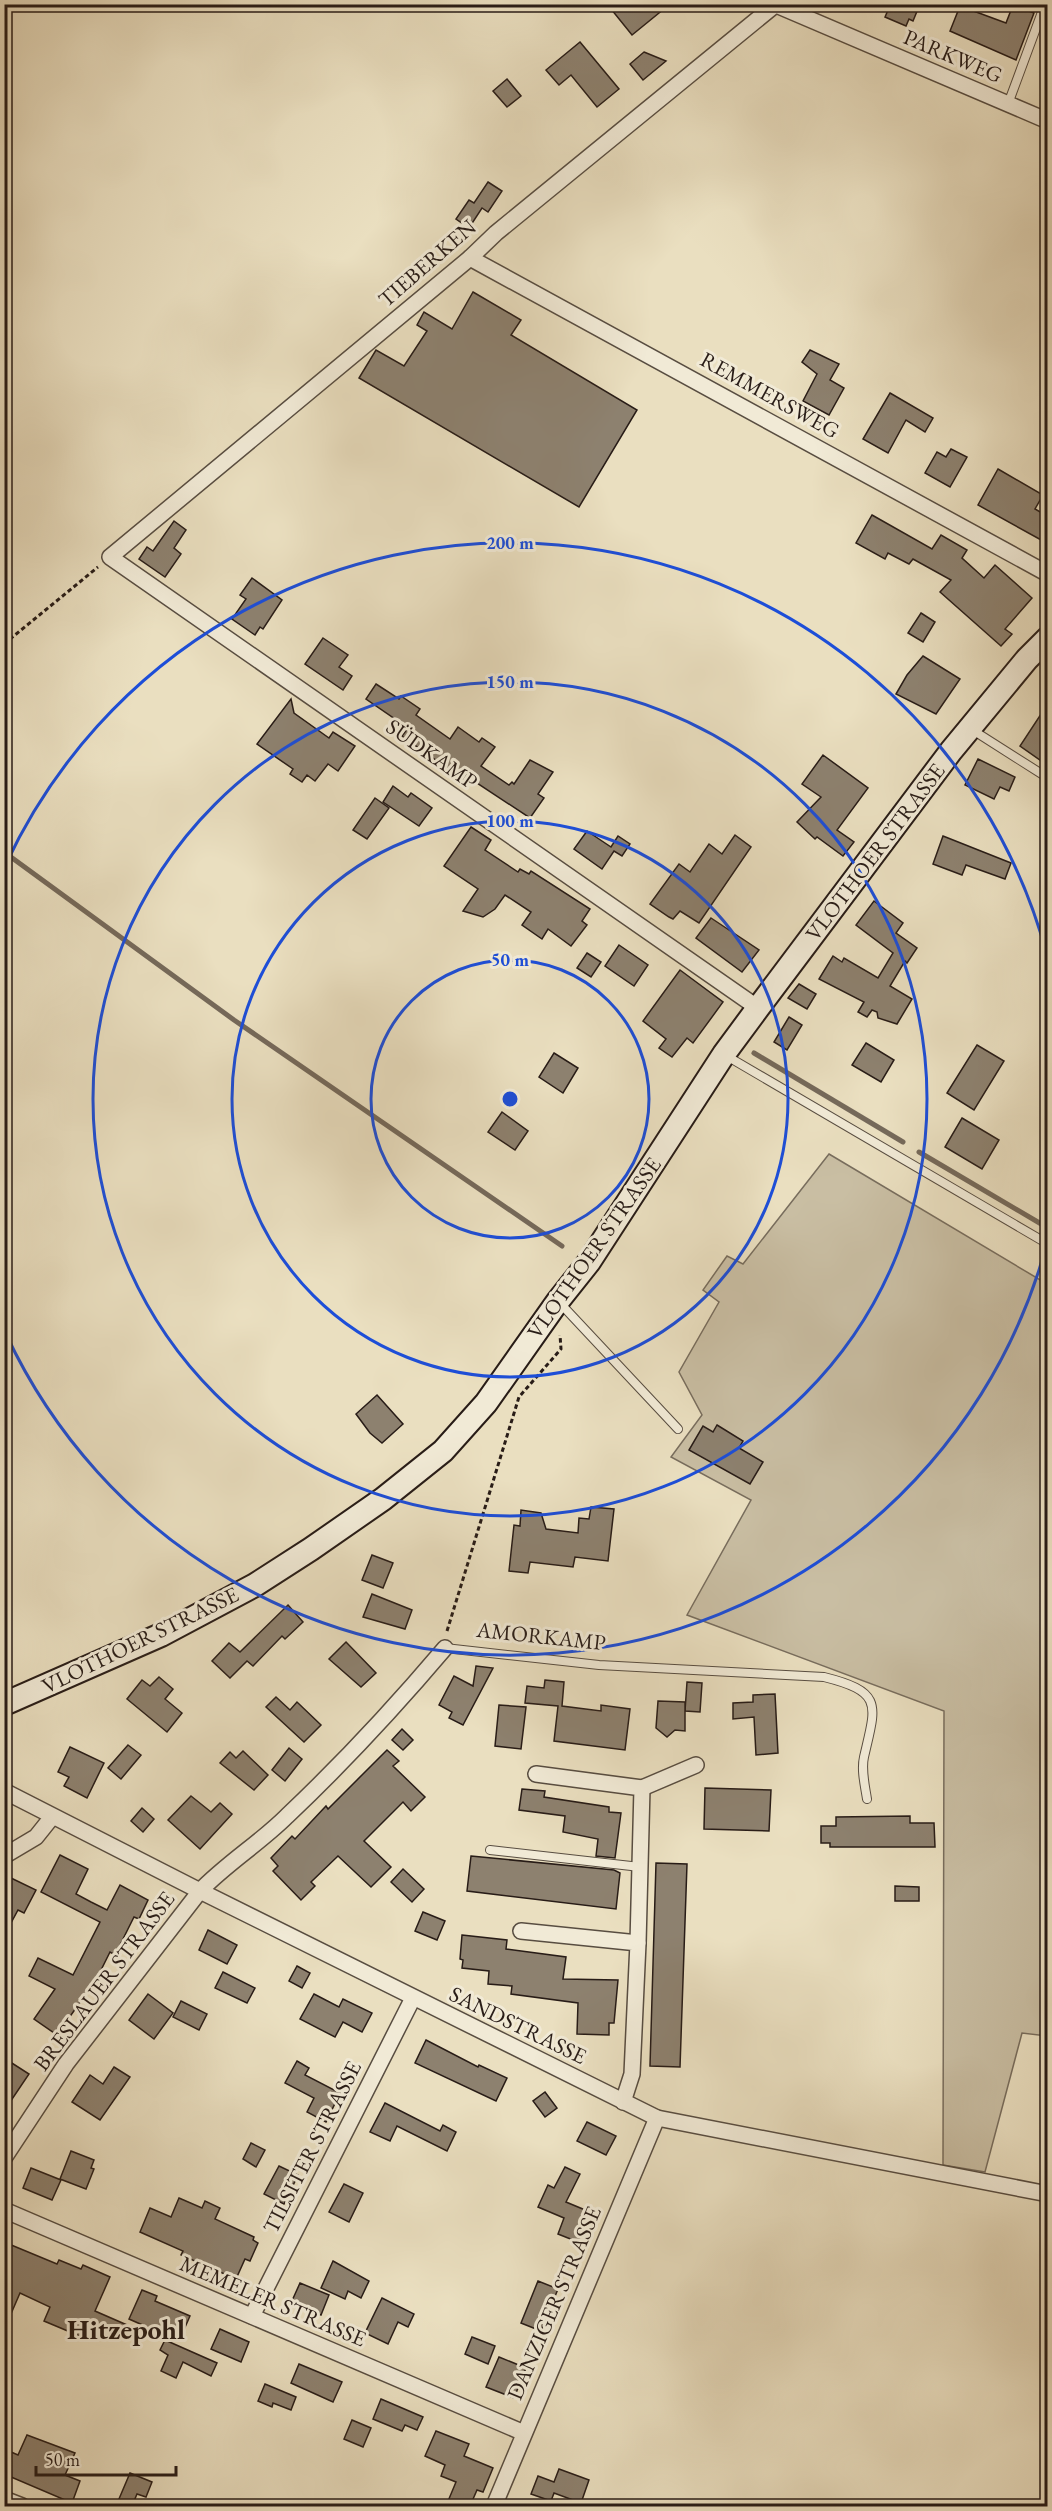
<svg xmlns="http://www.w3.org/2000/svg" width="1052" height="2511" font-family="'EB Garamond',serif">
<rect width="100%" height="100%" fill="#eadfc0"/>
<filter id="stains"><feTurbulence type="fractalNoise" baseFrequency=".00333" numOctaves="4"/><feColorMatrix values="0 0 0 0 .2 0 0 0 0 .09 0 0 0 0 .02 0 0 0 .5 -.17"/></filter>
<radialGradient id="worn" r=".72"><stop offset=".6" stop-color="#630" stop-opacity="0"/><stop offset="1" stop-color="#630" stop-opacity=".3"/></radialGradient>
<polygon fill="#c9bea3" stroke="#786d5d" stroke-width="1.5" points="829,1154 1047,1284 1047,2036 1022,2033 985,2172 943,2165 944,1711 687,1615 751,1500 671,1457 702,1415 679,1372 719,1302 703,1290 727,1256 743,1264"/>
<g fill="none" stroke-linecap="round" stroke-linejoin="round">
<g stroke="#75695a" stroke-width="5">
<polyline points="4,852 234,1020 562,1246"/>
<polyline points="754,1053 903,1142"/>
<polyline points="919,1152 1048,1228"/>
</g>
</g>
<g fill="#8d816f" stroke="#281c17" stroke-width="1.5">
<polygon points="607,4 670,4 632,35"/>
<polygon points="876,4 920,4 913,21 909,19 906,26 885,17 888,10"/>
<polygon points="1013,5 1034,13 1016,60 950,31 960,6 1006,23"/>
<polygon points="580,42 619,89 597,107 571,75 559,85 546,70"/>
<polygon points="644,52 666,61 643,80 630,64"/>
<polygon points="507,79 521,96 507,107 493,91"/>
<polygon points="488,182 502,191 488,212 482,208 469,228 456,219 469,200 474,203"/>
<polygon points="473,292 521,320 511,335 637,410 579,507 359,378 376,350 404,366 427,331 417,325 424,312 452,329"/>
<polygon points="810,350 839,364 830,380 844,388 829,415 803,401 817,374 802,362"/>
<polygon points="890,393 933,418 925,432 906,420 888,453 863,439"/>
<polygon points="951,449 967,457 950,487 925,473 937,452 946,457"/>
<polygon points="998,469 1043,495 1035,509 1047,516 1043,541 978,505"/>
<polygon points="872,515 932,549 941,535 967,550 962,558 984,578 995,565 1032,598 1005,629 1012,634 1001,646 940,592 951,580 913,559 909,564 888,553 885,559 856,543"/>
<polygon points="174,521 186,530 174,548 181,554 165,577 139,559 147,547 153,551"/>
<polygon points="252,578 282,600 263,629 260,627 255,635 232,619 246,599 240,595"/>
<polygon points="921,613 935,622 923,642 908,633"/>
<polygon points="323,638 348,655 339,667 352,676 343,690 305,664"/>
<polygon points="923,656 960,679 936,714 896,694 907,675"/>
<polygon points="376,684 399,699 401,696 420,709 416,715 450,739 458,727 479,742 482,738 495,747 481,766 509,785 512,782 514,784 530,760 553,772 538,794 544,798 530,818 471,779 468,783 402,736 408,728 366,699"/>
<polygon points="291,699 294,713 329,738 333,732 355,746 338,771 328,764 315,781 307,775 302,782 290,774 293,769 257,744"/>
<polygon points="1047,705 1047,765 1020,746"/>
<polygon points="823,755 868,788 837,830 854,842 843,856 817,837 815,839 797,822 821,797 802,784"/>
<polygon points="978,759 1015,777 1009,791 1000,787 994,799 965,785"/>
<polygon points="393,786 408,797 411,793 432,808 419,826 383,802"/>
<polygon points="375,798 389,808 367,839 353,830"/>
<polygon points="471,827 491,840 485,850 518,872 520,869 529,874 531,871 590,909 582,921 587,925 571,946 548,929 542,939 522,925 531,912 505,895 495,909 483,917 463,911 478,889 444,866"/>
<polygon points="587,831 611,847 618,836 630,844 622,856 614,851 602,869 574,849"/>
<polygon points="735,835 751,847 699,923 680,911 673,919 669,917 650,904 679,864 690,872 709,844 722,854"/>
<polygon points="943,836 1011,863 1005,879 966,865 962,875 933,864"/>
<polygon points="874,901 903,923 896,933 917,948 907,963 905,961 890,986 912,999 897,1024 878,1018 877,1012 872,1010 867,1017 858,1012 864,1002 819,979 833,956 842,962 844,958 878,978 893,953 856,925"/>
<polygon points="711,918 759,950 742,972 696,938"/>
<polygon points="619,945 648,965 634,986 605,966"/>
<polygon points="587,953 601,962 591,977 577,968"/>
<polygon points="680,970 723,1002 693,1043 687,1038 672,1057 659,1048 666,1039 643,1021"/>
<polygon points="799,984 816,994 807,1009 788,998"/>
<polygon points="789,1017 802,1025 787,1050 774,1042"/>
<polygon points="866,1043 894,1060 881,1082 852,1065"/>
<polygon points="977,1045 1004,1061 974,1110 947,1093"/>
<polygon points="554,1053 578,1068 563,1093 539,1077"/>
<polygon points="502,1112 528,1131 515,1150 488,1132"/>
<polygon points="962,1118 999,1140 982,1169 945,1147"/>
<polygon points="377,1395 403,1424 382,1443 370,1433 356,1414"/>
<polygon points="717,1425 743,1441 739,1448 763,1462 750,1484 689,1450 703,1426 713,1432"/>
<polygon points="591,1507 614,1509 608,1561 575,1557 573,1567 530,1562 528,1573 509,1571 514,1525 520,1526 521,1510 541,1513 546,1529 578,1533 579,1518 589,1519"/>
<polygon points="372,1555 393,1563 383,1588 362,1580"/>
<polygon points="372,1594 412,1610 405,1629 363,1617"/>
<polygon points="288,1605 303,1622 285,1639 282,1636 253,1666 247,1661 230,1678 212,1661 229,1643 240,1652"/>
<polygon points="346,1642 376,1673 361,1687 329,1659"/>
<polygon points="476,1666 493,1668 463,1725 449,1718 452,1712 439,1705 454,1676 473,1686"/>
<polygon points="159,1677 173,1689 165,1699 182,1713 167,1732 127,1699 142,1680 150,1686"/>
<polygon points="545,1680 564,1682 562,1706 601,1711 601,1705 630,1709 625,1750 554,1741 558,1706 525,1703 527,1686 544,1688"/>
<polygon points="687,1682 702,1683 700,1712 685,1711"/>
<polygon points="775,1694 778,1753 756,1755 754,1717 733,1719 733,1703 753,1702 753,1695"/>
<polygon points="276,1697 290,1710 297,1702 321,1725 304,1742 266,1707"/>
<polygon points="658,1701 685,1702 685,1731 675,1730 667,1737 656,1728"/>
<polygon points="499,1705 526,1707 521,1749 495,1746"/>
<polygon points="402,1729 413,1740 403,1750 392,1740"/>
<polygon points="128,1745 141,1755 121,1779 108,1768"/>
<polygon points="70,1747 104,1763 87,1798 64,1786 69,1777 58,1772"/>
<polygon points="289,1748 302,1759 285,1781 272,1770"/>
<polygon points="387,1750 399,1761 393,1766 425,1797 411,1811 403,1802 364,1841 391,1867 371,1887 338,1856 311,1882 315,1886 301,1900 273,1871 278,1866 271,1858 292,1836 295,1839 326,1806 328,1809"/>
<polygon points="243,1751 268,1775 254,1790 220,1763 230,1752 236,1758"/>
<polygon points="705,1788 771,1790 769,1831 704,1829"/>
<polygon points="522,1789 545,1791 544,1797 609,1807 609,1812 621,1813 615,1858 596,1856 598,1839 563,1832 565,1816 519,1810"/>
<polygon points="191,1796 211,1812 220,1803 232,1814 200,1849 168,1820"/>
<polygon points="142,1808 154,1819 143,1832 131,1821"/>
<polygon points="910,1816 910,1823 934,1823 935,1847 830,1847 830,1843 821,1843 821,1826 836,1826 836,1817"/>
<polygon points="60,1855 88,1869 76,1894 91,1902 107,1910 120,1885 148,1900 139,1919 134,1917 115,1955 110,1952 97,1978 57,2035 34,2019 55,1989 29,1976 38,1958 73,1975 100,1922 41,1892"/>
<polygon points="471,1856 614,1870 620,1873 616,1909 467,1891"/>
<polygon points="656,1863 687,1864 680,2067 650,2066"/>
<polygon points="403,1869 424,1889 412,1902 391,1882"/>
<polygon points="11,1878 36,1890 24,1913 18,1910 4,1936 4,1891"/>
<polygon points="895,1886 919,1887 919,1901 895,1901"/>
<polygon points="423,1912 445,1921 437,1940 415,1931"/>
<polygon points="208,1930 237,1945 227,1964 199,1950"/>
<polygon points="462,1935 507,1940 506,1949 566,1957 563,1979 618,1980 614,2023 609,2023 609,2035 577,2034 578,2003 511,1994 512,1986 488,1984 489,1971 462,1968 463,1960 460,1959"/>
<polygon points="297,1966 310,1973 302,1988 289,1981"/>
<polygon points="223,1972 255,1988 247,2003 215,1988"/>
<polygon points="148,1994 173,2013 154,2039 129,2020"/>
<polygon points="314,1994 339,2007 343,1999 372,2013 362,2032 343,2022 335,2037 300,2019"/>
<polygon points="181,2001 207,2014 199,2030 173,2017"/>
<polygon points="426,2040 478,2067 479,2065 507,2078 496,2101 415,2063"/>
<polygon points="4,2058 29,2074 4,2111"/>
<polygon points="297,2061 309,2068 305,2075 340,2093 326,2122 307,2112 314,2098 285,2083"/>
<polygon points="114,2067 130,2077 100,2120 72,2102 90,2075 103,2084"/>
<polygon points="545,2092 557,2108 545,2117 533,2101"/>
<polygon points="385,2103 440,2131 443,2125 456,2132 447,2151 397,2126 390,2141 370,2132"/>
<polygon points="587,2122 616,2136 606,2155 577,2141"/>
<polygon points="251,2143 265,2150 256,2167 243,2159"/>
<polygon points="71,2151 94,2160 91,2168 94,2169 86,2189 60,2179"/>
<polygon points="279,2166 298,2175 284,2204 264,2194"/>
<polygon points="565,2167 580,2174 566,2202 590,2212 578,2242 558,2234 564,2218 538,2207 548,2185 554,2188"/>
<polygon points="31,2168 61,2180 52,2200 23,2188"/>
<polygon points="344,2184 363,2193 349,2222 329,2212"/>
<polygon points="179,2198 202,2208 205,2201 220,2208 215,2219 254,2237 253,2240 258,2243 250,2261 245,2259 236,2279 181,2255 183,2251 140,2232 150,2208 171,2217"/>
<polygon points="4,2242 57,2264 59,2260 81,2269 83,2265 110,2277 95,2311 127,2325 122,2337 88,2322 82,2337 44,2321 50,2307 20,2293 4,2330"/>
<polygon points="333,2261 369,2281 361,2298 348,2291 345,2299 321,2288"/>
<polygon points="538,2281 558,2289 541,2331 521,2323"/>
<polygon points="300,2283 329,2295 321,2315 291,2303"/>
<polygon points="142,2290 157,2296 155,2301 190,2316 179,2341 129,2319"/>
<polygon points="382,2298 414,2314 408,2327 398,2322 388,2344 365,2333"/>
<polygon points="220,2329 249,2342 241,2362 211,2349"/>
<polygon points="472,2337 495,2346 488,2364 465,2354"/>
<polygon points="165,2340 217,2363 211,2376 183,2362 176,2378 161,2371 168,2355 160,2350"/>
<polygon points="499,2357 526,2368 514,2398 486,2387"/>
<polygon points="299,2364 342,2382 333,2402 291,2383"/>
<polygon points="265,2384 296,2397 291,2410 273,2403 272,2407 258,2401"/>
<polygon points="381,2399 423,2417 417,2430 405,2425 402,2431 373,2419"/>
<polygon points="352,2420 371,2428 363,2447 344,2439"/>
<polygon points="436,2431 469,2444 464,2456 493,2468 483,2492 477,2490 470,2506 446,2506 456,2482 441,2476 445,2465 425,2456"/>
<polygon points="27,2435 75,2453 65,2475 80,2481 72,2503 4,2474 4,2449 18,2455"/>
<polygon points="559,2469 589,2480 581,2503 554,2493 551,2501 531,2494 538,2476 554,2482"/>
<polygon points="130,2473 152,2482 146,2497 137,2494 132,2506 116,2506"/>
</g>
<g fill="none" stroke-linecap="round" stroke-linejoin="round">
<g stroke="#584d41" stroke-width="10">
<g id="lane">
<polyline points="1008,104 1045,4"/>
<polyline points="971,729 1048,778"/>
<polyline points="725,1055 1048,1244"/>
<polyline points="559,1302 678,1429"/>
<path d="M445 1648 599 1665 824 1677C884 1692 876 1705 864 1757 861 1770 865 1786 867 1799"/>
<polyline points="490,1850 640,1867"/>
</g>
</g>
<g stroke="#584d41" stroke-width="18">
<g id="street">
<polyline points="774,4 1048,121"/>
<polyline points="470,258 1048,574"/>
<polyline points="758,1008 110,557 470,258 496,233 775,5"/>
<polyline points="536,1774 642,1788 638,1943"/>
<polyline points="642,1788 696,1765"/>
<polyline points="4,1791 200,1891 657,2118 1048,2194"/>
<polyline points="4,1856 36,1837 52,1817"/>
<polyline points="521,1931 638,1943 632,2074 623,2102"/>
<path d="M4 2158 66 2064 200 1891C227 1863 260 1843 287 1816 343 1763 395 1707 445 1648"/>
<polyline points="4,2210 524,2433"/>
<polyline points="252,2316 413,1998"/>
<polyline points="4,2499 22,2506"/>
<polyline points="494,2506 657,2118"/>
</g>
</g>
<g stroke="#281c17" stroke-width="26">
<polyline id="secondary" points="4,1704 161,1635 255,1585 311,1549 383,1499 443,1451 486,1403 558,1301 589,1262 724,1054 758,1008 951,751 1027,659 1048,638"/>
</g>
<g stroke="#281c17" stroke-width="3" stroke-dasharray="4.5 3" stroke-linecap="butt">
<polyline points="4,644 98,567"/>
<polyline points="447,1631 519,1397 561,1349 560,1335"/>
</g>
<use href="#lane" stroke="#f1ead6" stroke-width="8"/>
<use href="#street" stroke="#f1ead6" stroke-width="15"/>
<use href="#secondary" stroke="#f1ead6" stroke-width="22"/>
</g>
<g fill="none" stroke="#1d4ed8" stroke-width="3">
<circle cx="510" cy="1099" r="139"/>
<circle cx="510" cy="1099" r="278"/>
<circle cx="510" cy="1099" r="417"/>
<path d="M1047 1243A556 556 0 0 1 6 1334M6 864A556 556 0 0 1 1047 955"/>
</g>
<g text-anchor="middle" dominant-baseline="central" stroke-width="6" stroke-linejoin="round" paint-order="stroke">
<g font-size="22" fill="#281c17" stroke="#f1ead6">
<text transform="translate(953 56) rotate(23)">PARKWEG</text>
<text transform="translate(427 263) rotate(-41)">TIEBERKEN</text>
<text transform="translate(770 395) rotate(29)">REMMERSWEG</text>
<text transform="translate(432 754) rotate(35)">SÜDKAMP</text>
<text transform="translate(875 852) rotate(-53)">VLOTHOER STRASSE</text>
<text transform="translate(594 1248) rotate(-55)">VLOTHOER STRASSE</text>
<text transform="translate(541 1636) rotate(6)">AMORKAMP</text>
<text transform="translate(140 1640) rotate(-26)">VLOTHOER STRASSE</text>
<text transform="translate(104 1981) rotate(-53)">BRESLAUER STRASSE</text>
<text transform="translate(518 2025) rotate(26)">SANDSTRASSE</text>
<text transform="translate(312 2147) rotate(-63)">TILSITER STRASSE</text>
<text transform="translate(273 2301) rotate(23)">MEMELER STRASSE</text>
<text transform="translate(554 2303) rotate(-67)">DANZIGER STRASSE</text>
</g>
<g font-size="28" font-weight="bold" fill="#281c17" stroke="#f1ead6">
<text x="126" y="2329">Hitzepohl</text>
</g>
</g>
<circle cx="510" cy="1099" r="9" fill="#1d4ed8" stroke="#f1ead6" stroke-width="3"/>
<g font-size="18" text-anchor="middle" font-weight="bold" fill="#1d4ed8" stroke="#f1ead6" stroke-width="6" stroke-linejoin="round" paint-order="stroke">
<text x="510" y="549">200 m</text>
<text x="510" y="688">150 m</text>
<text x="510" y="827">100 m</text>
<text x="510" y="966">50 m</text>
</g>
<rect width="1052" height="2511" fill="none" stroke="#eadfc0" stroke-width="24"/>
<rect x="6" y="6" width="1040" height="2499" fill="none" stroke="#281c17" stroke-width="3"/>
<rect x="12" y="12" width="1028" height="2487" fill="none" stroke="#281c17" stroke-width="1.5"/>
<path d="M36 2466v9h140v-9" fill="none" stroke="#281c17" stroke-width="3"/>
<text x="45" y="2466" font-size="18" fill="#281c17" stroke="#f1ead6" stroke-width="4.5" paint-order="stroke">50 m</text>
<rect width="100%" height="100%" filter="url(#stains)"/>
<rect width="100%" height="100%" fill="url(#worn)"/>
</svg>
